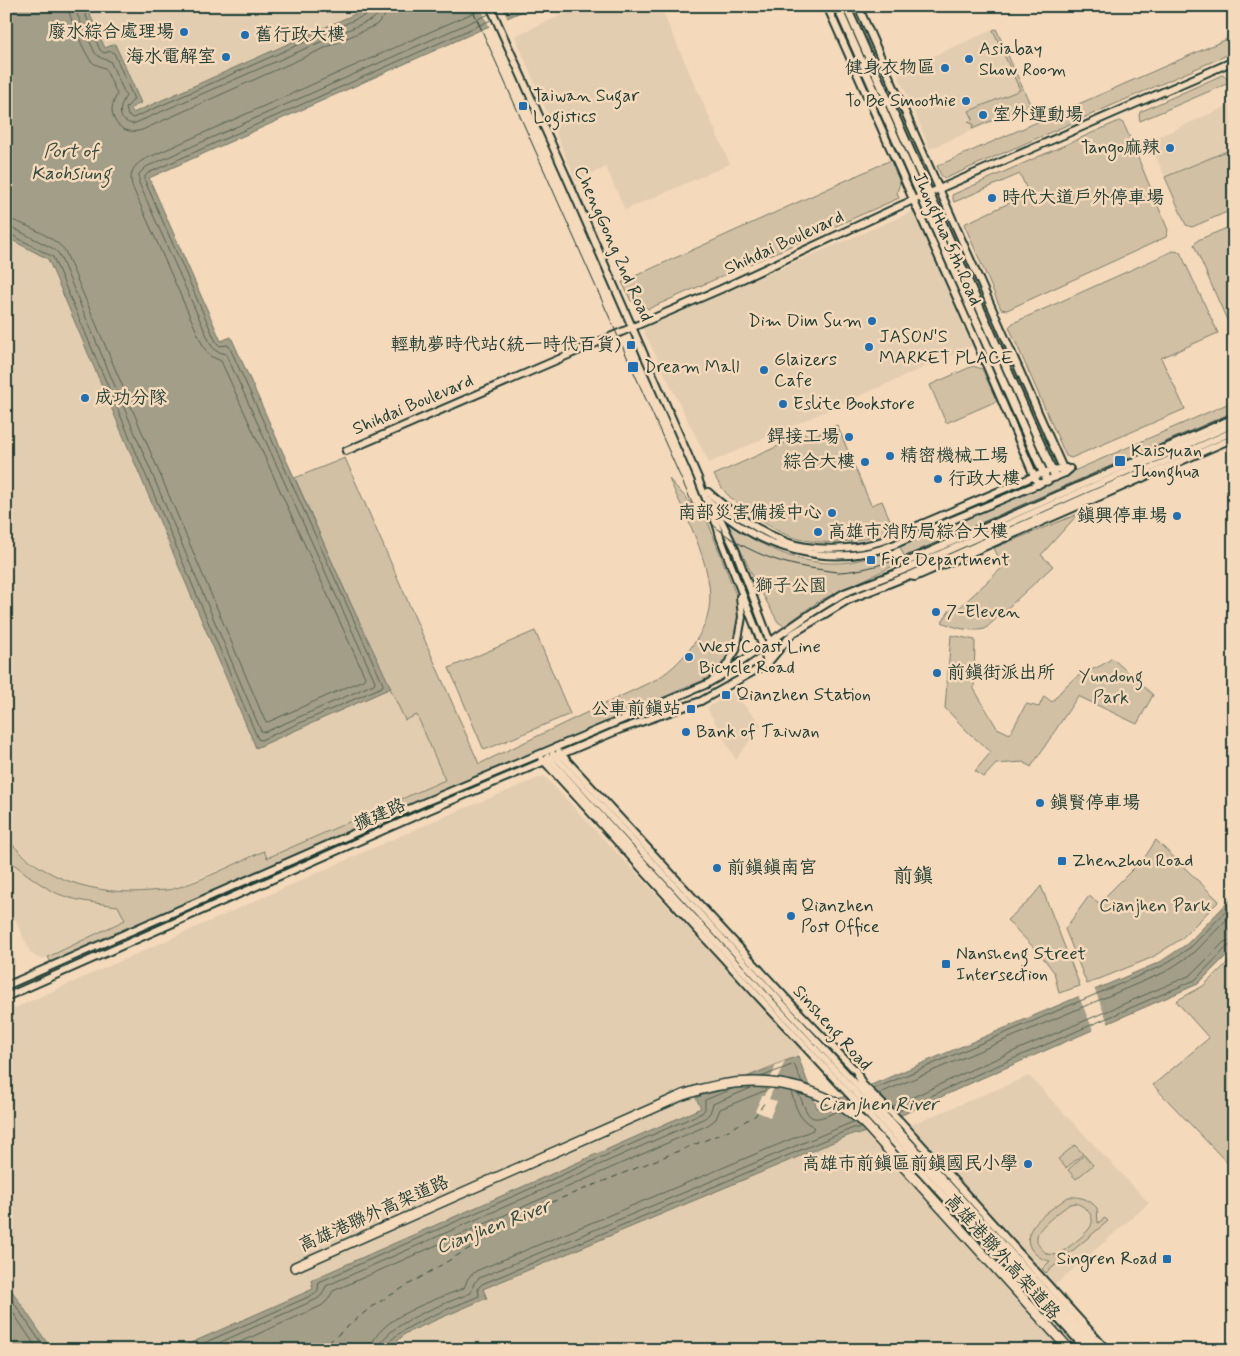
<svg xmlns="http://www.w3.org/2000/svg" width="1240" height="1356" font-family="Mynerve,'LXGW WenKai TC',sans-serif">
<rect width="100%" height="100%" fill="#f4d9bb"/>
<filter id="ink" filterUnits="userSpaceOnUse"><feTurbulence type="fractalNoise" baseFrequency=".02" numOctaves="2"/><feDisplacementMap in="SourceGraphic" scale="10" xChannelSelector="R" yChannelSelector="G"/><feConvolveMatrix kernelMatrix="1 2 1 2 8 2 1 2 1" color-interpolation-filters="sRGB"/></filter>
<g filter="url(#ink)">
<g fill="#e3cdb0">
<polygon points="86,6 373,6 133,113 130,108 135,106 109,47 105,48"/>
<polygon points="582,6 660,6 730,164 625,210 606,167 576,181 515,36"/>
<polygon points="997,28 1030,105 930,149 897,72"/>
<polygon points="1234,103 1234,148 1165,177 1149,141"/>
<polygon points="914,211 972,346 709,463 642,328"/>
<polygon points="6,237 48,259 256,748 391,688 405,720 417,715 446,780 267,858 264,851 171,890 132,893 111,892 85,887 54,876 33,862 11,843 6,837"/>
<polygon points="732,692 761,724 736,760 707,708"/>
<polygon points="544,776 802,1047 798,1056 697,1098 701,1108 311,1280 313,1289 175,1350 52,1350 6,1282 6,1012 436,820"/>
<polygon points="6,858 23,871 74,899 118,906 125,920 48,957 42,959 36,957 30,952 6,899"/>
<polygon points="6,934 14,950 15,965 11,974 6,976"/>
<polygon points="1029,1076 1149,1203 1054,1286 908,1126"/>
<polygon points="855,1132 858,1135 865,1132 1068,1350 388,1350 406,1333 487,1298 483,1289"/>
</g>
<g fill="#d2c0a5" stroke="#787e6c" fill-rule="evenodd">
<polygon points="996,29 1030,104 998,118 997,116 998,118 972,129 973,124 968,122 973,119 969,111 1020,90 993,30"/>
<polygon points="1234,36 1234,52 946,178 942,177 937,166"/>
<polygon points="1222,75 1228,78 1231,82 1140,121 1139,116 1140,112"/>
<polygon points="1119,121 1123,123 1126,129 1168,230 1166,237 1007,310 1001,309 964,224 1029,194 1020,174 954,202 952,195"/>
<polygon points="1234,148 1234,209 1192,227 1186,225 1165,177"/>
<polygon points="891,160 900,183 897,192 899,198 648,309 641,302 631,301 622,282"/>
<polygon points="1234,225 1234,336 1194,245 1198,240"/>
<polygon points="1173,251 1180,252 1218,333 1161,358 1185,409 1071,458 1066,456 1009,327 1013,323"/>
<polygon points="973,366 982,369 997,401 946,423 930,385"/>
<polygon points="1234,401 1234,417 906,560 900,547"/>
<path d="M837 425 871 505 882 501 894 529C864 542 824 547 792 537 778 532 766 524 754 516 737 505 724 494 714 475L805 434 816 435Z"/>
<path d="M345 458 479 764 657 679C673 669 684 657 695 642 700 634 705 626 707 618 720 577 686 517 669 479L708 522 737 598 739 611 735 640 725 663 706 679 450 789 52 965 48 957 125 920 118 906C96 903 70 901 50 890 35 881 20 869 6 858V837C40 880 98 896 150 891 157 890 165 891 173 889 204 880 234 864 264 851L267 858 445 780 417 715 405 720 351 605 295 478Z"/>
<path d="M1078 514 1041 555 1053 566 985 629C972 632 954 628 942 622L950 610 958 609 1003 567 994 548Z"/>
<path d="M728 523C760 545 795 564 835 563 853 563 871 557 888 552L893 566 819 601 784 626 778 622 753 577Z"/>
<polygon points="535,631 570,714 487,749 483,748 449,668"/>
<path d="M951 635 975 640 974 689 997 728 1010 734 1026 704 1039 707 1044 696 1052 702C1060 692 1068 682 1080 675 1093 668 1100 668 1112 658L1153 695 1137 724 1078 696 1031 767 1023 762 996 764 984 777 975 771 991 752 970 734 945 708Z"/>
<polygon points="1156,840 1219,901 1181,939 1151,958 1087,984 1065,929 1089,896 1099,903 1145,857"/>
<polygon points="1041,886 1080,986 1059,993 1054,972 1041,955 1007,920 1028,902"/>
<polygon points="1234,957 1234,1170 1153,1085 1209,1038 1176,1001 1203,986"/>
<polygon points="1075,1145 1083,1154 1066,1168 1058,1159"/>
<polygon points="1084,1155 1093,1165 1076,1179 1068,1170"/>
<path d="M1068 1197C1080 1196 1089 1199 1097 1208L1098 1223 1105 1218 1108 1221 1046 1273 1042 1269 1050 1261C1043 1260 1036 1256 1031 1249 1018 1227 1054 1208 1068 1197ZM1075 1203C1086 1206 1098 1218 1089 1229 1082 1238 1067 1248 1058 1255L1047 1254C1042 1249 1036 1245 1037 1237 1037 1227 1062 1210 1070 1204Z"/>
</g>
<g fill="#a39e87" stroke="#6e7766">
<polygon points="6,6 86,6 105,48 115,44 141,103 131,108 133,113 373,6 534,6 149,178 221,341 231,337 351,604 391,688 256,748 48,259 6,237"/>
<polygon points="1234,896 1234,948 1198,984 980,1079 865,1132 858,1135 855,1133 483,1289 487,1298 406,1333 388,1350 175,1350 313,1289 311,1280 701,1108 696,1098 785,1061 798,1056 817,1108 1160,962 1187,944"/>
<polygon points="6,1282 52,1350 6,1350"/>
</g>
<g fill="#f4d9bb">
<polygon points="480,6 502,6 508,20 490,28"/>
<polygon points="1094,988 1109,1025 1094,1032 1078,995"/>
<polygon points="785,1061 769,1099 777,1101 770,1117 755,1111 762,1096 764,1096 776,1065"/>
</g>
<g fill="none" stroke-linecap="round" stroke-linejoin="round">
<g stroke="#546455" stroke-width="1">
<path d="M68 6C68 15 85 54 91 61 95 65 100 66 105 68L117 94C115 99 112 104 112 110 113 126 127 135 142 130L376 25 384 17 387 6"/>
<path d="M76 6V12L95 53 101 58 110 61 126 96C119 107 116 121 133 124L373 19 378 14 379 6"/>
<polyline points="82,6 100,50 104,53 111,51 114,53 134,99 126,108 128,116 133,118 370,13 372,11 373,6"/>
<path d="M6 219C19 220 59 240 65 251L265 721 268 722 363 680 365 677 221 361 210 356 204 348 132 186C129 174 133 166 143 160L486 7"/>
<polyline points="6,227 13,228 54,249 59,254 261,731 265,732 374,684 375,681 226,354 216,351 211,345 139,183 139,174 146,167 489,14"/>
<polyline points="6,233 10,234 53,257 258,739 261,740 382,687 383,684 229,346 227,345 220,346 216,342 145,181 145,176 148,173 491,20"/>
<polyline points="761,1077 794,1064 802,1083"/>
<polyline points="874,1089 1162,966 1191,947 1234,903"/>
<path d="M799 1094C810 1122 810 1123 838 1111"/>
<polyline points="878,1094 1165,972 1195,952 1234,912"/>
<polyline points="892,1107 975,1068 1191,975 1224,942 1234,939"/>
<polyline points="897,1112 978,1074 1195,980 1228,946 1234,945"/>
<polyline points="6,1291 46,1350"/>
<polyline points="6,1302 38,1350"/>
<polyline points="188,1350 315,1294 318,1290 319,1282 702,1113 705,1109 705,1100 732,1089"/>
<polyline points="203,1350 317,1299 322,1295 326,1286 705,1118 710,1113 713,1104 751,1088"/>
<polyline points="222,1350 321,1306 327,1301 333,1291 708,1125 716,1119 720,1109 769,1089"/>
<path d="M371 1350C373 1318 439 1299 464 1288L468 1278 476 1271 813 1130V1126C798 1120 796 1106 791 1092"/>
<path d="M379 1350C380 1325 450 1302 471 1293L474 1283 479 1278 853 1122"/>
<path d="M385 1350C388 1329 460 1305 479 1296L478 1288 482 1284 853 1128H861"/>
</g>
<polyline stroke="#334c40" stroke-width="1" stroke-dasharray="6 5" stroke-linecap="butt" points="320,1350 371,1307 500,1230 552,1202 723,1133 755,1116 765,1102"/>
<g stroke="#1f3d34" stroke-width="10">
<g id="tertiary">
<path d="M490 6 566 176 698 478C704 498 716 516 720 537L763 647 767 664"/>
<polyline points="827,6 976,341 1038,485"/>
<polyline points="858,6 1065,473"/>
<polyline points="346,451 721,289 902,205 1234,61"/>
<path d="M708 492C730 512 759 531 786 542 814 552 855 550 882 541L1030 478 1052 470 1066 468"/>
<path d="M708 500C755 548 829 570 893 545L1065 473 1070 469"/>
<polyline points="714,506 735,549 770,642 768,660"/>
<polyline points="904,570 906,562 1234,418"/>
<polyline points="909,576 915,577 1234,438"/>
<polyline points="721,674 736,650 742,617 740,597"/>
<polyline points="559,752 794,1007 856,1071 862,1084 901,1122 1107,1350"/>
<polyline points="553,754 1100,1350"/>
<path d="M548 757C726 957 913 1151 1093 1350"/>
<polyline points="542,759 754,992 1087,1350"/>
<polyline points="6,986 425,802 705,685 719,677 813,612 844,593 904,570 1234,424"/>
<polyline points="6,997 429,810 621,729 701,701 767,664 792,634 848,600 908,576 1234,431"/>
</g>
</g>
<g stroke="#1f3d34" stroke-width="11">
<g id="secondary">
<polyline points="837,6 1047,481"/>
<polyline points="846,6 1055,477"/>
</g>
</g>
<g stroke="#1f3d34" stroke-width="12">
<path id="motorway" d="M295 1267 683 1095C746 1072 813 1078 865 1124L1070 1350"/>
</g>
<use href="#tertiary" stroke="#f4d9bb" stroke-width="6"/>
<use href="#secondary" stroke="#f4d9bb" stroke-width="7"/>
<use href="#motorway" stroke="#f4d9bb" stroke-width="9"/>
<path stroke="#1f3d34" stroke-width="1" d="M471 6 692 503C723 542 769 563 817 569 824 570 832 572 840 572 860 571 880 565 899 559L1234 412"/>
</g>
</g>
<g fill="#1f6fb2" stroke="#f4d9bb" stroke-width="2">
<circle cx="184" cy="32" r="5"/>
<circle cx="245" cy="35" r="5"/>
<circle cx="226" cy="57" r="5"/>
<circle cx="969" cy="59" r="5"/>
<circle cx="945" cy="68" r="5"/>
<circle cx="966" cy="101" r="5"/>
<rect x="518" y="101" width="10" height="10" rx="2.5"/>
<circle cx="983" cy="115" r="5"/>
<circle cx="1170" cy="148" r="5"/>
<circle cx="992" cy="198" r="5"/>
<circle cx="872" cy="321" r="5"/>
<rect x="626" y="340" width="10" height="10" rx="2.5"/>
<circle cx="869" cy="347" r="5"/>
<rect x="627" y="361" width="12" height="12" rx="2.5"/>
<circle cx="764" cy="370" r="5"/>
<circle cx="85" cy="398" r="5"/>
<circle cx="783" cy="404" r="5"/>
<circle cx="849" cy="437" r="5"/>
<circle cx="890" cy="456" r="5"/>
<rect x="1114" y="455" width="12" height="12" rx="2.5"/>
<circle cx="865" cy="462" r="5"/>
<circle cx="938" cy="479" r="5"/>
<circle cx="832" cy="513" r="5"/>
<circle cx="1177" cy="516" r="5"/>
<circle cx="818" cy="532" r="5"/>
<rect x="866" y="555" width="10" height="10" rx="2.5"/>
<circle cx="936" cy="612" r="5"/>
<circle cx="689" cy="657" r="5"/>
<circle cx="937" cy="673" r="5"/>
<rect x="721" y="690" width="10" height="10" rx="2.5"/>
<rect x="686" y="704" width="10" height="10" rx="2.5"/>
<circle cx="686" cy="732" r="5"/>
<circle cx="1040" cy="803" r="5"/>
<rect x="1057" y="856" width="10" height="10" rx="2.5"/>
<circle cx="717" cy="868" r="5"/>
<circle cx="791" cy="916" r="5"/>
<rect x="941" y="959" width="10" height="10" rx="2.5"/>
<circle cx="1028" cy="1164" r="5"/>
<rect x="1162" y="1254" width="10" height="10" rx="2.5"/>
</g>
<g text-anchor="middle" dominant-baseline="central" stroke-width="5" stroke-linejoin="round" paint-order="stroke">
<g font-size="18" fill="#1f3d34" stroke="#f4d9bb" text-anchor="start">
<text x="174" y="32" text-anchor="end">廢水綜合處理場</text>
<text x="255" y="35">舊行政大樓</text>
<text x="979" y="49">Asiabay<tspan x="979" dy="21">Show Room</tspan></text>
<text x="216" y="57" text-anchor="end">海水電解室</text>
<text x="935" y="68" text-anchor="end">健身衣物區</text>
<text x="533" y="96">Taiwan Sugar<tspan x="533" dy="21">Logistics</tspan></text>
<text x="956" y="101" text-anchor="end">To Be Smoothie</text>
<text x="993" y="115">室外運動場</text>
<text x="1160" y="148" text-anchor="end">Tango麻辣</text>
<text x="1002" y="198">時代大道戶外停車場</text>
<text x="862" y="321" text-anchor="end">Dim Dim Sum</text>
<text x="879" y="337">JASON'S<tspan x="879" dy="21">MARKET PLACE</tspan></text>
<text x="621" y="345" text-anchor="end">輕軌夢時代站(統一時代百貨)</text>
<text x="774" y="360">Glaizers<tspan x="774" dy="21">Cafe</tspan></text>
<text x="644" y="367">Dream Mall</text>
<text x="95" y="398">成功分隊</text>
<text x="793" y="404">Eslite Bookstore</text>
<text x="839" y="437" text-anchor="end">銲接工場</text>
<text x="1131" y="451">Kaisyuan<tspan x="1131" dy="21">Jhonghua</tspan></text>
<text x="900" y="456">精密機械工場</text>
<text x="855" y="462" text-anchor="end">綜合大樓</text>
<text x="948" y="479">行政大樓</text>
<text x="822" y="513" text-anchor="end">南部災害備援中心</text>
<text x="1167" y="516" text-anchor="end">鎮興停車場</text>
<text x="828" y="532">高雄市消防局綜合大樓</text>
<text x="881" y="560">Fire Department</text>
<text x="946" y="612">7-Eleven</text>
<text x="699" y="647">West Coast Line<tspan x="699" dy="21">Bicycle Road</tspan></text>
<text x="947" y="673">前鎮街派出所</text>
<text x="736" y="695">Qianzhen Station</text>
<text x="681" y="709" text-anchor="end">公車前鎮站</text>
<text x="696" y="732">Bank of Taiwan</text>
<text x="1050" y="803">鎮賢停車場</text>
<text x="1072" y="861">Zhenzhou Road</text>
<text x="727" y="868">前鎮鎮南宮</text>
<text x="801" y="906">Qianzhen<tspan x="801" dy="21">Post Office</tspan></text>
<text x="956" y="954">Nansheng Street<tspan x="956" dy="21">Intersection</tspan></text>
<text x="1018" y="1164" text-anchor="end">高雄市前鎮區前鎮國民小學</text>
<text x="1157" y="1259" text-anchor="end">Singren Road</text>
</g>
<g font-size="18" fill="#1f3d34" stroke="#f4d9bb">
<text transform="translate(947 239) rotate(66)">JhongHua 5th Road</text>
<text transform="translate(784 243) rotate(-25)">Shihdai Boulevard</text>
<text transform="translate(613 244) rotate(66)">ChengGong 2nd Road</text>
<text transform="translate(413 405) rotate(-23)">Shihdai Boulevard</text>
<text transform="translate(380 815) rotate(-24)">擴建路</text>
<text transform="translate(832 1028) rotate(48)">Sinsheng Road</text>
<text transform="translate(374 1214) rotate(-24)">高雄港聯外高架道路</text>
<text transform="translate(1002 1257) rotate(48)">高雄港聯外高架道路</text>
</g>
<g font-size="18" fill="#314a3f" stroke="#f4d9bb">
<text x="791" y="586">獅子公園</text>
<text x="1111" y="677">Yundong<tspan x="1111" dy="21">Park</tspan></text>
<text x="1155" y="906">Cianjhen Park</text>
</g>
<g font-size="19" font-style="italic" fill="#334c40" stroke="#f4d9bb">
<text x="71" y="151">Port of<tspan x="71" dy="22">Kaohsiung</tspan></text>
<text x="878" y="1104">Cianjhen River</text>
<text transform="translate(493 1227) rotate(-21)">Cianjhen River</text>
</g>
<g font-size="20" fill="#1f3d34" stroke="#f4d9bb">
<text x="913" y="876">前鎮</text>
</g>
</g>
<rect width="1240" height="1356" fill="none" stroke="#f4d9bb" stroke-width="25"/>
<rect x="12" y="12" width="1215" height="1331" fill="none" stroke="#1f3d34" stroke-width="2" filter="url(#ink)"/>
</svg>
